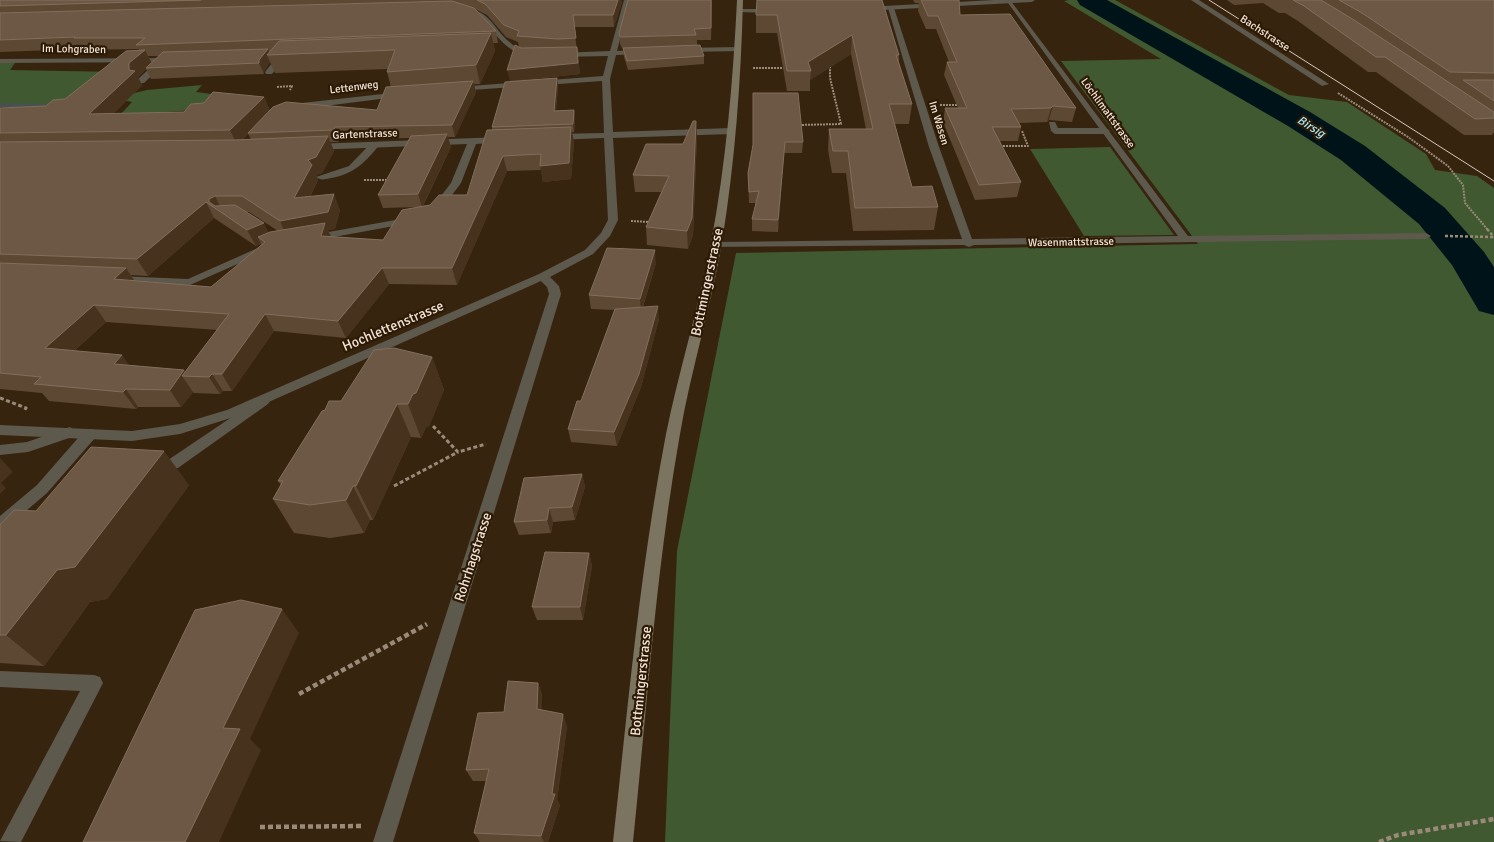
<svg xmlns="http://www.w3.org/2000/svg" width="1494" height="842" font-family="Signika,sans-serif">
<rect width="100%" height="100%" fill="#37240f"/>
<g fill="#405931">
<polygon points="1069,0 1115,0 1289,95 1347,102 1426,154 1435,170 1477,176 1494,188 1494,842 665,842 677,551 736,253 1198,244 1061,61 1161,59 1064,1"/>
<polygon points="17,60 10,70 119,72 79,105 0,105 0,61"/>
<polygon points="202,85 196,92 227,96 209,109 120,115 132,102 114,98 147,90"/>
<polygon points="1110,147 1174,235 1084,236 1030,149"/>
</g>
<g fill="none" stroke-linecap="round" stroke-linejoin="round">
<polygon fill="#485152" fill-rule="evenodd" points="0,103 57,104 60,106 57,108 0,107"/>
<polygon fill="#001319" fill-rule="evenodd" points="1077,0 1107,0 1310,112 1365,146 1445,208 1484,252 1494,267 1494,315 1479,311 1452,265 1419,224 1341,160 1288,126 1080,5"/>
<g stroke="#9a8a79" stroke-width="2" stroke-dasharray="2 1" stroke-linecap="butt">
<polyline points="753,68 786,68"/>
<polyline points="277,87 292,86 290,90"/>
<polyline points="1338,93 1408,137 1448,166 1463,185 1465,203 1488,230"/>
<polyline points="940,105 959,105"/>
<polyline points="799,125 841,124 830,78 830,66"/>
<polyline points="1000,146 1028,146 1022,131"/>
<polyline points="364,180 390,180"/>
<polyline points="631,221 650,222"/>
</g>
<g stroke="#9a8a79" stroke-width="2.5" stroke-dasharray="3 2" stroke-linecap="butt">
<polyline points="1487,229 1494,237"/>
<polyline points="1445,236 1493,237"/>
</g>
<g stroke="#9a8a79" stroke-width="3" stroke-dasharray="4 2.5" stroke-linecap="butt">
<polyline points="0,398 26,408 24,411"/>
<polyline points="433,426 458,452 486,444"/>
<polyline points="394,486 458,452"/>
</g>
<g stroke="#9a8a79" stroke-width="4.5" stroke-dasharray="5 3" stroke-linecap="butt">
<polyline points="299,694 427,624"/>
<polyline points="260,827 363,826"/>
<polyline points="1379,842 1398,835 1494,819"/>
</g>
<g fill="#5d594d" fill-rule="evenodd">
<polygon points="279,54 286,56 272,74 266,74 265,72"/>
<polygon points="159,60 166,62 144,83 138,83 138,79"/>
<polygon points="1049,122 1055,122 1058,128 1106,128 1110,131 1106,134 1055,134 1051,131"/>
<path d="M372 142 380 144C366 162 354 174 331 178 325 179 321 181 316 177L349 166Z"/>
<polygon points="263,396 268,398 270,401 268,404 178,468 168,468 166,464 168,460"/>
<polygon points="70,427 77,432 75,436 28,452 0,455 0,445 27,442"/>
<polygon points="90,429 95,430 97,434 95,438 47,493 5,529 0,531 0,516 37,485 85,430"/>
<polygon points="0,671 94,675 100,677 103,683 21,842 0,841 80,691 0,687"/>
</g>
<g fill="#5d594d" fill-rule="evenodd">
<polygon points="624,0 630,0 617,51 643,50 647,52 643,54 616,55 610,79 613,132 731,128 735,131 731,134 613,138 618,220 610,236 593,254 550,277 559,286 561,294 393,842 373,842 549,294 547,287 541,281 237,416 180,434 132,441 0,435 0,425 132,431 180,424 227,410 539,274 585,250 601,233 608,220 604,138 555,140 550,137 555,134 604,133 602,81 457,91 453,89 457,87 603,76 608,56 559,57 555,55 559,53 610,51"/>
<polygon points="1010,0 1188,236 1426,233 1431,236 1426,239 974,245 969,247 964,245 712,247 712,243 716,242 962,239 929,147 888,8 891,6 894,8 939,147 972,239 1178,236 1008,3"/>
<polygon points="1191,0 1199,0 1329,84 1322,86"/>
<path d="M461 6C495 13 490 27 513 45 519 50 528 51 534 55L530 57C492 48 497 19 459 9Z"/>
<polygon points="738,47 741,47 741,51 684,52 680,50 684,48"/>
<polygon points="175,58 176,60 172,62 0,63 0,59"/>
<polygon points="401,92 404,92 404,96 293,110 289,107 293,104"/>
<polygon points="502,137 507,140 505,142 476,144 461,183 440,211 436,212 431,209 451,183 467,144 313,150 308,147 313,144"/>
<polygon points="412,217 417,220 416,222 312,241 307,238 312,235"/>
<polygon points="267,244 272,247 271,249 190,285 116,282 110,279 116,276 188,279"/>
</g>
<g fill="#5d594d" fill-rule="evenodd">
<polygon points="994,0 1035,0 1032,2 865,11 862,9 865,7"/>
<polygon points="740,9 774,9 777,11 774,13 738,12"/>
</g>
<path fill="#7b7460" fill-rule="evenodd" d="M737 0H743C741 81 735 162 722 242 711 307 691 370 680 434 656 569 647 706 633 842H613C628 706 640 569 666 434 679 370 699 307 711 243 726 163 733 81 737 0Z"/>
<polyline stroke="#d6c7ba" stroke-width="1" points="1209,0 1494,181"/>
</g>
<g fill="#5d4833" fill-rule="evenodd">
<path d="M0 0H621L622 2 614 27H574L580 74 513 81 557 78 558 86 556 111 574 110 575 118 574 132H572L574 142 571 179 543 182 541 170 507 171 457 285 389 284 346 338 274 331 232 391H223L220 394 194 393 193 392 181 407H138L136 409 49 401 42 393 0 389V108L46 106 65 99 139 50V49L81 50 80 49 0 52ZM475 9 487 15 506 37 518 42 519 47 510 81 492 127V130L467 195 430 205 423 206 451 147 448 137H455L476 92 474 84H480L495 51 493 43H498L496 31ZM148 56H159L152 62ZM270 62 275 73 388 69 387 72 391 87 377 110 270 111 264 97 204 103 184 112 113 114 142 85 138 77 146 69 151 79 264 74V71ZM248 134 251 139H243ZM410 138 378 195 383 208 419 207 383 240 331 237 328 230 335 229 340 210 310 197 318 180 316 175 322 173 334 151 330 142H338L340 139ZM246 212H249L278 231 269 233ZM214 218 256 246 261 244 262 245 211 287 134 280 131 275 148 276ZM106 322 218 330 186 372 184 370 129 365 74 351Z"/>
<polygon points="712,0 711,40 697,40 697,45 704,56 704,64 628,70 624,57 623,48 622,48 620,44 619,33"/>
<polygon points="882,0 899,55 899,62 912,104 909,124 895,124 912,187 938,207 934,230 853,231 846,173 832,173 828,150 829,129 866,129 851,54 810,80 810,91 787,91 777,33 756,33 756,15"/>
<polygon points="913,0 959,0 960,15 1076,108 1072,122 1049,120 1047,122 1019,123 1021,127 1018,141 1000,141 1021,182 1017,197 975,200 943,122 945,108 958,108 944,75 947,62 949,62 936,29 926,29 918,11 919,3 915,3"/>
<polygon points="1227,0 1494,0 1494,132 1492,135 1464,135 1376,72 1368,72 1298,21 1285,13 1279,13 1263,3 1234,5"/>
<polygon points="753,93 803,142 802,153 784,153 778,232 752,231 752,219 756,203 749,203 748,173 753,145"/>
<polygon points="697,137 693,235 688,249 647,245 646,227 661,192 635,192 633,175 683,144"/>
<polygon points="656,263 643,307 659,319 641,387 617,446 571,442 568,429 581,401 615,310 591,309 589,295"/>
<polygon points="432,357 444,390 429,426 426,427 421,438 411,437 373,520 370,520 364,533 330,538 294,533 273,499 281,485 278,481 325,410 341,401"/>
<polygon points="582,474 585,487 575,520 553,522 551,533 519,535 514,522"/>
<polygon points="189,485 107,599 90,602 44,666 0,663 0,525 36,511"/>
<polygon points="589,553 592,566 583,620 537,620 532,607"/>
<polygon points="538,683 542,695 542,710 567,726 557,800 560,805 548,842 480,842 474,833 486,781 473,781 466,770 504,712"/>
</g>
<g fill="#47321d">
<polygon points="618,0 621,0 622,2 614,27 613,15"/>
<polygon points="491,33 495,51 480,84 476,65"/>
<polygon points="852,35 851,54 810,80 811,71 808,62"/>
<polygon points="577,47 580,74 510,81 507,70"/>
<polygon points="268,49 270,55 267,55 270,62 264,71 264,74 259,63 259,60"/>
<polygon points="145,50 152,64 146,68 146,69 138,77 142,85 98,129 89,114 129,70 129,63"/>
<polygon points="557,78 558,86 555,120 554,111"/>
<polygon points="473,81 476,92 455,137 452,125"/>
<polygon points="264,97 270,111 237,145 230,130"/>
<polygon points="1053,106 1049,120 1047,122 1051,108"/>
<polygon points="574,110 575,118 574,132 573,124"/>
<polygon points="696,121 697,137 693,235 688,249 687,231"/>
<polygon points="335,127 340,139 338,142 334,130"/>
<polygon points="571,127 574,142 571,179 543,182 540,166"/>
<polygon points="447,134 451,147 422,207 418,194"/>
<polygon points="328,136 334,151 322,173 316,175 318,180 301,214 294,198 308,160"/>
<polygon points="785,142 784,153 778,232 778,220"/>
<polygon points="503,156 507,171 457,285 452,268"/>
<polygon points="334,194 340,210 335,229 328,230 332,239 287,237 280,221"/>
<polygon points="215,196 223,212 209,202 209,199"/>
<polygon points="206,202 214,218 148,276 137,259"/>
<polygon points="264,223 272,240 258,237 261,244 256,246 247,230"/>
<polygon points="655,250 656,263 641,312 640,299"/>
<polygon points="126,268 137,285 114,279"/>
<polygon points="382,268 389,284 346,338 338,321"/>
<polygon points="94,305 106,322 58,365 45,348"/>
<polygon points="658,306 659,319 641,387 617,446 614,432"/>
<polygon points="265,314 274,331 232,391 222,374"/>
<polygon points="122,355 134,372 114,364"/>
<polygon points="432,357 444,390 429,426 426,427 421,438 408,404"/>
<polygon points="184,370 188,376 182,376 193,392 181,407 170,390"/>
<polygon points="212,374 223,391 220,394 209,377"/>
<polygon points="126,389 138,407 136,409 123,392"/>
<polygon points="397,404 411,437 373,520 356,486"/>
<polygon points="164,451 189,485 107,599 90,602 44,666 6,635 57,570"/>
<polygon points="0,458 13,472 1,483 6,488 0,494"/>
<polygon points="582,474 585,487 575,520 572,507"/>
<polygon points="353,486 370,520 364,533 346,500"/>
<polygon points="549,508 553,522 551,533 547,520"/>
<polygon points="589,553 592,566 583,620 580,607"/>
<polygon points="282,609 299,633 250,739 261,750 219,842 185,842 223,728"/>
<polygon points="538,683 542,695 542,721 537,709"/>
<polygon points="563,714 567,726 557,800 560,805 548,842 544,842 541,836 552,794"/>
</g>
<g fill="#6d5845" stroke="#816e5c">
<polygon points="0,0 201,0 0,6"/>
<polygon points="477,0 618,0 613,15 573,15 576,38 558,39 517,36 519,31 504,25 485,4"/>
<polygon points="628,0 711,0 711,28 694,29 696,35 620,37 619,33"/>
<polygon points="757,0 882,0 899,55 896,55 912,104 889,104 912,187 932,186 938,207 855,208 848,151 833,151 829,129 873,129 852,35 808,62 811,71 787,71 777,15 756,15"/>
<polygon points="921,0 959,0 960,15 1010,14 1076,108 1053,106 1051,108 1011,109 1021,127 992,127 1021,182 979,185 945,108 967,108 947,62 957,62 938,16 928,16"/>
<polygon points="1293,0 1321,0 1354,20 1494,112 1494,118 1475,119 1385,57 1376,57 1304,6"/>
<polygon points="1339,0 1494,0 1494,73 1450,72 1362,13"/>
<polygon points="452,1 474,8 496,31 136,45 145,38 74,38 75,37 0,40 0,13"/>
<polygon points="491,33 476,65 387,72 395,50 267,55 279,41"/>
<polygon points="515,45 521,48 577,47 578,63 507,70"/>
<polygon points="700,45 704,56 627,61 623,48"/>
<polygon points="268,49 259,60 259,63 146,68 163,52"/>
<polygon points="145,50 129,63 129,70 135,71 89,114 184,112 191,104 204,103 213,92 264,97 230,130 0,133 0,108 46,106 53,100 65,99 126,51"/>
<polygon points="557,78 554,111 574,110 573,124 492,127 505,82"/>
<polygon points="1463,80 1494,80 1494,101"/>
<polygon points="473,81 452,125 335,127 334,130 248,133 273,107 286,102 377,110 386,87"/>
<polygon points="753,93 798,93 803,142 785,142 778,220 752,219 759,191 749,192 748,173 753,145"/>
<polygon points="693,121 696,121 692,218 687,231 646,227 669,176 633,175 646,144 683,144"/>
<polygon points="571,127 569,163 540,166 541,154 503,156 452,268 382,268 338,321 265,314 222,374 212,374 209,377 182,376 229,314 94,305 45,348 122,355 114,364 184,370 170,390 126,389 123,392 34,384 41,377 0,373 0,263 126,268 114,279 211,287 265,242 258,237 270,232 325,223 321,236 383,240 402,210 430,205 439,195 467,195 487,130"/>
<polygon points="447,134 418,194 378,195 411,136"/>
<polygon points="328,136 316,157 308,160 312,165 294,198 334,194 328,212 280,221 242,196 215,196 209,199 209,202 215,206 235,205 264,223 247,230 206,202 137,259 0,254 0,142 234,140"/>
<polygon points="607,248 655,250 640,299 589,295"/>
<polygon points="658,306 639,374 614,432 568,429 577,401 581,401 615,309"/>
<polygon points="394,348 432,357 416,393 413,394 408,404 397,404 356,486 353,486 346,500 310,505 273,499 283,481 278,481 322,411 325,410 329,401 341,401 374,350"/>
<polygon points="91,447 164,451 75,567 57,570 6,635 0,635 0,525 14,510 36,511"/>
<polygon points="582,474 572,507 549,508 547,520 514,522 524,478"/>
<polygon points="545,552 589,553 580,607 532,607"/>
<polygon points="241,600 282,609 223,728 240,729 185,842 83,842 195,610"/>
<polygon points="508,681 538,683 537,709 563,714 552,794 555,794 541,836 474,833 489,769 466,770 478,713 504,712"/>
</g>
<g text-anchor="middle" dominant-baseline="central" stroke-width="4.5" stroke-linejoin="round" paint-order="stroke">
<g font-size="11" fill="#f0e2d6" stroke="#2d1a05">
<text transform="translate(1265 33) rotate(33)">Bachstrasse</text>
<text transform="translate(74 49) rotate(1)">Im Lohgraben</text>
<text transform="translate(354 87) rotate(-7)">Lettenweg</text>
<text transform="translate(1108 113) rotate(54)">Löchlimattstrasse</text>
<text transform="translate(939 123) rotate(73)">Im Wasen</text>
<text transform="translate(365 134) rotate(-2)">Gartenstrasse</text>
<text transform="translate(1071 242) rotate(-1)">Wasenmattstrasse</text>
</g>
<g font-size="12" font-style="italic" fill="#a3e8f9" stroke="#2d1a05">
<text transform="translate(1311 127) rotate(32)">Birsig</text>
</g>
<g font-size="14" fill="#f0e2d6" stroke="#2d1a05">
<text transform="translate(707 282) rotate(-78)">Bottmingerstrasse</text>
<text transform="translate(393 326) rotate(-23)">Hochlettenstrasse</text>
<text transform="translate(473 557) rotate(-72)">Rohrhagstrasse</text>
<text transform="translate(641 681) rotate(-84)">Bottmingerstrasse</text>
</g>
</g>
</svg>
